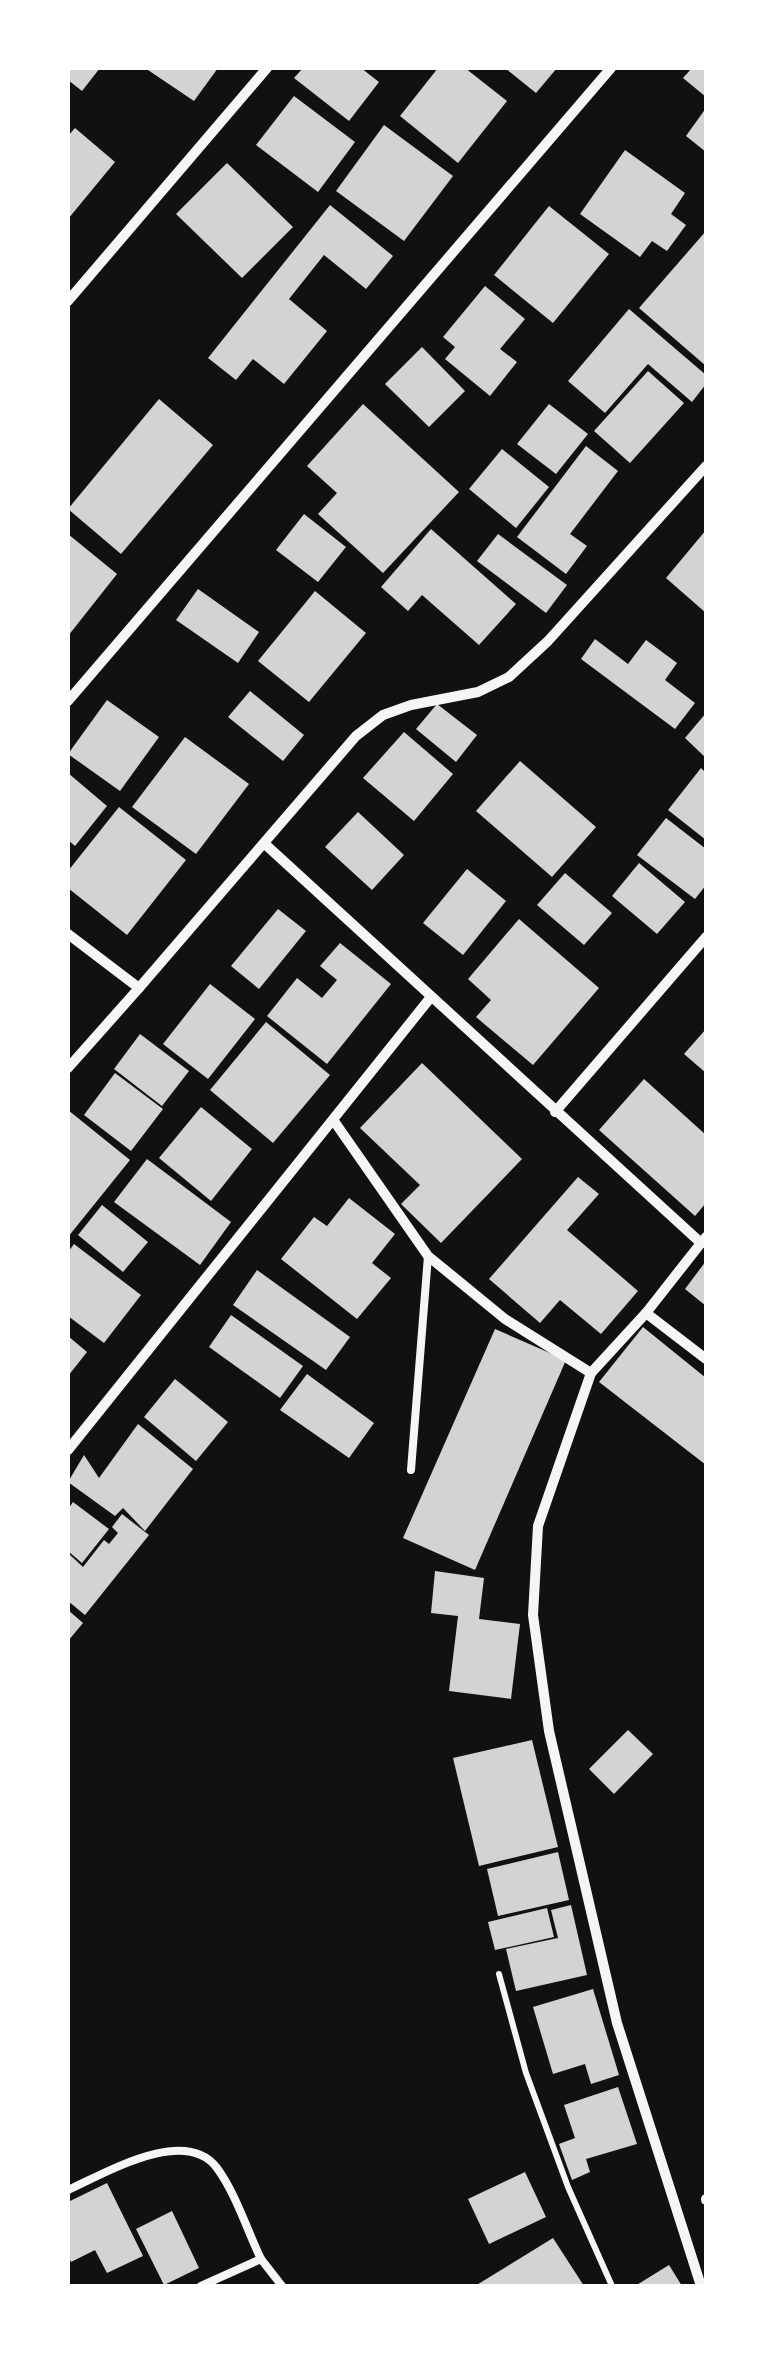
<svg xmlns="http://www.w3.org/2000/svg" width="774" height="2354" font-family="'Libre Baskerville',serif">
<rect width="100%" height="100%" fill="#111"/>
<g fill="#d3d3d3">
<polygon points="68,68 100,68 82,91 68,80"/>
<polygon points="145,68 218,68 194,101"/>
<polygon points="303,68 361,68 379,82 349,121 294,78"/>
<polygon points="438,68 465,68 507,101 458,163 400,116"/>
<polygon points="505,68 557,68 536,93"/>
<polygon points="692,68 706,68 706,97 683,78"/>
<polygon points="294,96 355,142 318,192 256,145"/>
<polygon points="706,108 706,152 686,136"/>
<polygon points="384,125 453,176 404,241 336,191"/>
<polygon points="75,128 115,162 68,219 68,136"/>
<polygon points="625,150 685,193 671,214 686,225 667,251 652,241 640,257 580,214"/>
<polygon points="227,163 293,227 242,278 176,214"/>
<polygon points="330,205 393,256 366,289 324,255 289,299 327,331 284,384 253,359 236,380 208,358"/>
<polygon points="549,206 609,254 553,323 494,275"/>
<polygon points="706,231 706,366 639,308"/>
<polygon points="485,286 525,319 500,349 517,362 490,396 445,359 455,347 443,337"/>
<polygon points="629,309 706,375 706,384 692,402 648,364 605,413 568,381"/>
<polygon points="422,347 465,391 429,427 385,384"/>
<polygon points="648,371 684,403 630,463 594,431"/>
<polygon points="159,399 213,445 121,554 68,509"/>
<polygon points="363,404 459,492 383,573 318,514 337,493 307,466"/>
<polygon points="549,404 588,434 556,474 517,444"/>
<polygon points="586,446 618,471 570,534 587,546 566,574 517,537"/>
<polygon points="502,449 549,487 516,528 469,489"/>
<polygon points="304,514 346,547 318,582 276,550"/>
<polygon points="431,529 516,604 479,645 422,595 408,611 381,587"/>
<polygon points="706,530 706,613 666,578"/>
<polygon points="68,534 117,574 68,636"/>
<polygon points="498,534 567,585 546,613 477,561"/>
<polygon points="198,589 259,632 238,663 176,620"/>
<polygon points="315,591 366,633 309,702 258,661"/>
<polygon points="595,639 628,664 646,640 677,663 665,680 695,703 675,729 581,659"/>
<polygon points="250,691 304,735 283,761 228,717"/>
<polygon points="107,700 159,737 120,791 68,754"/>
<polygon points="437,704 477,735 456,762 416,729"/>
<polygon points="706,713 706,758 685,738"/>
<polygon points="404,732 453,774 414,821 363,778"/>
<polygon points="185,737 249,784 196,854 132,807"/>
<polygon points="520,761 596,827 552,877 476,811"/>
<polygon points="701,768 706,773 706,840 668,810"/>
<polygon points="68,773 107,806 75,846 68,840"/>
<polygon points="119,807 186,860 127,935 68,888 68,871"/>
<polygon points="358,812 404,855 372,890 325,847"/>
<polygon points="666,818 706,849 706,885 695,899 637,855"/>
<polygon points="639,863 685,902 657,934 612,896"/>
<polygon points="467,869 506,901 463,955 423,923"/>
<polygon points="565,873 612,913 584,945 537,905"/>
<polygon points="278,909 306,931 259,989 231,966"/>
<polygon points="519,919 599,988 533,1065 476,1017 491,1000 468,979"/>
<polygon points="340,943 391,984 327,1064 267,1016 297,978 322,998 337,980 320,966"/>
<polygon points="210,984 255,1019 208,1079 163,1044"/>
<polygon points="266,1022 330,1075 273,1143 210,1090"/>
<polygon points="706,1029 706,1073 684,1054"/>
<polygon points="140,1034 189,1071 162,1106 114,1069"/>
<polygon points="422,1063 522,1159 441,1243 401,1204 420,1185 360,1128"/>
<polygon points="115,1073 163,1109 131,1151 84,1115"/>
<polygon points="644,1079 706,1135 706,1203 695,1216 599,1130"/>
<polygon points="201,1107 252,1149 211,1201 159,1158"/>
<polygon points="68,1110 130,1160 68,1237"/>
<polygon points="147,1159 231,1222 200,1265 114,1202"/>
<polygon points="578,1177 599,1194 567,1230 638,1291 601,1334 560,1300 540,1323 489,1279"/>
<polygon points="349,1198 395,1234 372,1263 391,1278 357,1319 281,1259 314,1217 327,1226"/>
<polygon points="102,1205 148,1242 123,1272 78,1235"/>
<polygon points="74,1244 141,1295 104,1343 68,1316 68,1252"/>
<polygon points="706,1261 706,1306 685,1289"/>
<polygon points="257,1270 350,1337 326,1370 233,1305"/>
<polygon points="231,1315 303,1366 280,1398 209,1347"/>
<polygon points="643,1327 706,1378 706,1465 599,1382"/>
<polygon points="495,1329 566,1360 475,1570 403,1538"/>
<polygon points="68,1336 87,1352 68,1376"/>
<polygon points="307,1374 374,1423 349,1458 280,1410"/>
<polygon points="175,1379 228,1422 196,1461 144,1417"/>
<polygon points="138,1424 193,1469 145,1531 123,1508 115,1516 68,1482 84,1455 99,1478"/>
<polygon points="73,1502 109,1529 82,1563 68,1551 68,1509"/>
<polygon points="122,1514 149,1535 85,1615 68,1601 68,1553 83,1567 104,1540 109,1544 118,1533 112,1527"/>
<polygon points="435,1571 484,1578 479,1619 520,1624 511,1699 449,1691 458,1616 431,1613"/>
<polygon points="68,1610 83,1623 68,1641"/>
<polygon points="628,1730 653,1754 614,1794 589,1769"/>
<polygon points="532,1740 558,1847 479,1866 453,1758"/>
<polygon points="558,1852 569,1900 498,1916 487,1869"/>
<polygon points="571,1905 587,1975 516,1991 506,1949 558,1938 551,1910"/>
<polygon points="547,1908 554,1937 495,1950 488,1922"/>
<polygon points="593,1989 619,2075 591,2084 585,2064 553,2074 533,2007"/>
<polygon points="618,2087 637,2144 586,2159 590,2172 572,2180 559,2144 575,2138 564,2105"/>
<polygon points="525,2172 546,2217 489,2244 468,2199"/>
<polygon points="107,2183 143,2256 107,2273 95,2250 71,2262 68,2255 68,2202"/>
<polygon points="172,2211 199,2268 164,2285 136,2229"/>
<polygon points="553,2238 584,2286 475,2286"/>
<polygon points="669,2265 682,2286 635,2286"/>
</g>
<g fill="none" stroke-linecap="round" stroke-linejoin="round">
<polyline stroke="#f5f5f5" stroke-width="6" points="499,1974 526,2073 568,2187 612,2286"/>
<g stroke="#f5f5f5" stroke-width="8">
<polyline points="411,1470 428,1256"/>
<path d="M68 2190C104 2174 185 2125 217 2168 236 2194 247 2230 261 2259"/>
<polyline points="201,2286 261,2259 282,2286"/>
</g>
<g stroke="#f5f5f5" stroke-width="10">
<polyline points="68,301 267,68"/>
<polyline points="68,701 611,68"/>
<polyline points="266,845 701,1243 706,1237"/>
<polyline points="68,934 139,988 68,1068"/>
<polyline points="139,988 356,736 383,715 411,705 478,692 509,677 548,641 706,466"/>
<polyline points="555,1112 706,937"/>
<polyline points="334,1121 428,1256 505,1319 591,1373"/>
<polyline points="701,1243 646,1313 706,1359"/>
<polyline points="646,1313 591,1373 538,1526 533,1615 549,1731 617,2023 701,2286"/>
<polyline points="68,1450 431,997"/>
<polyline points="706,2199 706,2200"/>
</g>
</g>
<rect width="774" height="2354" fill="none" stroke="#ffffff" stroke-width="140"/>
</svg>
